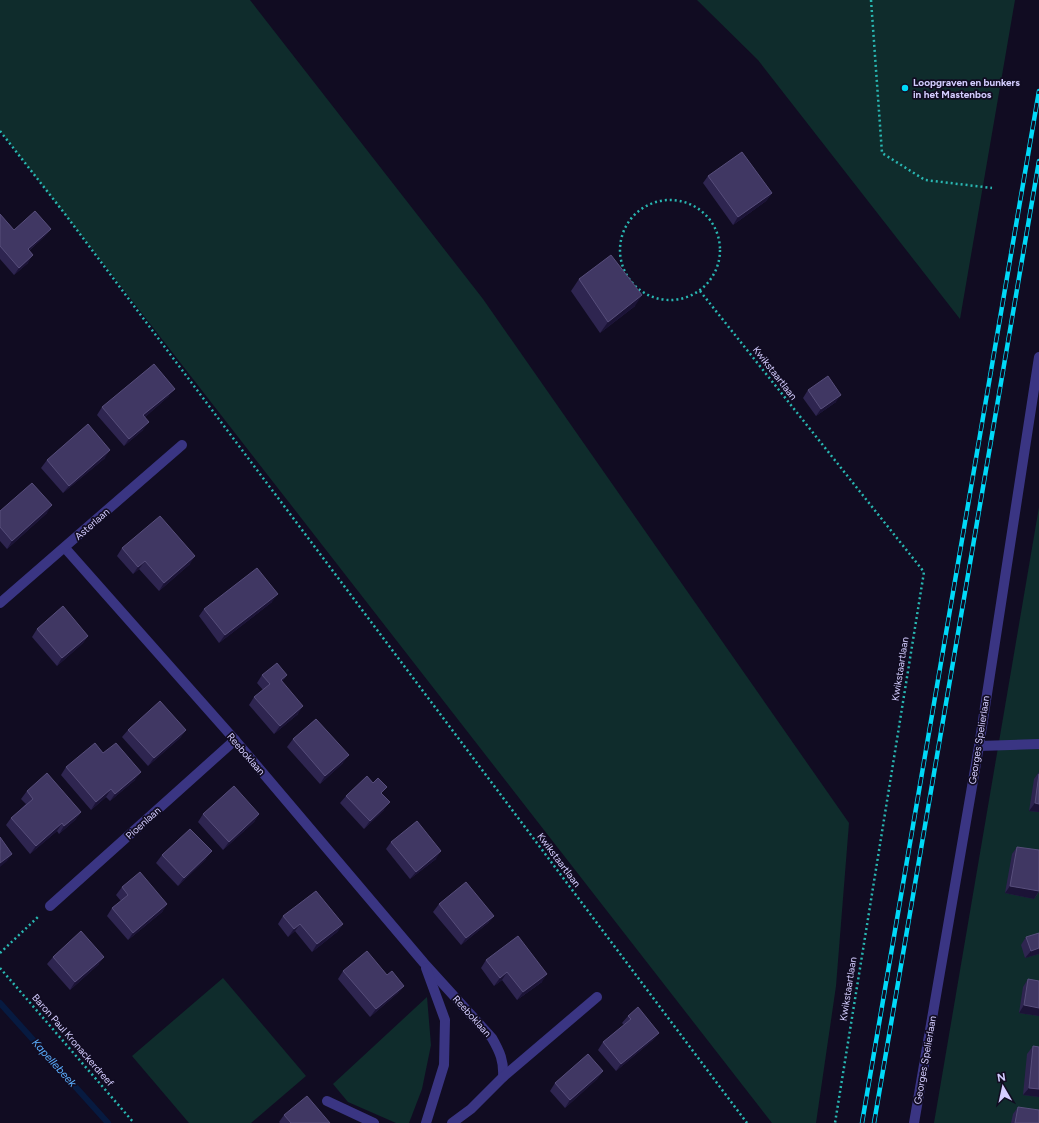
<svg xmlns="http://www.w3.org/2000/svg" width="1039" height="1123" font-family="Figtree,sans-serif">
<rect width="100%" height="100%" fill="#110c22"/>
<g fill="#0f2c2c">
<polygon points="0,0 250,0 483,299 849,823 836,986 816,1123 772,1123 0,131"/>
<polygon points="697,0 1015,0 960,319 758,60"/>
<polygon points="1039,507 1039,1123 934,1123"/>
<polygon points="223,978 306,1076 251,1123 189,1123 132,1056"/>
<polygon points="427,997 431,1045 422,1089 409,1123 396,1123 348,1102 333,1084"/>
</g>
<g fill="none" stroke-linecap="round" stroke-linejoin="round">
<polyline stroke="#071a40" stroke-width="6" points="0,1003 108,1123"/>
<g stroke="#29b7b2" stroke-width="2.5" stroke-dasharray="2 3" stroke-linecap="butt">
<polyline points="871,0 882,153 925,180 992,188"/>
<polyline points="0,131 65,214 747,1123"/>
<circle cx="670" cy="250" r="50"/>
<polyline points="700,291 924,572 835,1123"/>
<polyline points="0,953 39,916"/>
<polyline points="0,968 134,1123"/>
</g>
<polyline stroke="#3a3583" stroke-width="10" points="327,1101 374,1123"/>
<g stroke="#3a3583" stroke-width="10">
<path d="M65 548 235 740 424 963 492 1038C500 1052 504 1061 503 1077L471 1109 452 1123"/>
<polyline points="0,603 182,445"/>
<polyline points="979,746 1039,744"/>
<polyline points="50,906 235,740"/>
<polyline points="503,1077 597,997"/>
<polyline points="426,1123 444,1065 445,1020 426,968"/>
<polyline points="914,1123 979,746 1039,357"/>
</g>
<g stroke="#00d9f8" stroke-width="4.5">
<g id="rail">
<polyline points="862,1123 1039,91"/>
<polyline points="874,1123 1039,161"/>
</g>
</g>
<use href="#rail" stroke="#110c22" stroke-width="3" stroke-dasharray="9" stroke-linecap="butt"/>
</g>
<g fill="#2e2550">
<polygon points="708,176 772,193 766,201 733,225 703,183"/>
<polygon points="0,214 14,230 51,229 45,236 29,251 28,263 14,275 0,259"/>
<polygon points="579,279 635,306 600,333 571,291"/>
<polygon points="808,390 836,402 816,416 803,398"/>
<polygon points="169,396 145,417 143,430 124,446 97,415 102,407"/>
<polygon points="105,458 63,493 41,468 47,460"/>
<polygon points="0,511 47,513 7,549 0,541"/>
<polygon points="122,548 190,564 159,591 139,569 133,574 117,556"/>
<polygon points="272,602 219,643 199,616 204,609"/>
<polygon points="37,629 88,636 83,643 57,666 32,637"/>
<polygon points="262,675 287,675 282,682 298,714 274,734 249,705 254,697 263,690 257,683"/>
<polygon points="128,730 186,730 180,738 148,766 122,737"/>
<polygon points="293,739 343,763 320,784 287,747"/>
<polygon points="103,753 135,780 110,801 106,797 91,810 61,775 66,767"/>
<polygon points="1039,772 1039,812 1029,811 1034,779"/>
<polygon points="27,791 81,812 75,820 59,834 57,831 30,854 6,825 11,818 26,804 21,799"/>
<polygon points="382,794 384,810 364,829 340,803 346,796"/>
<polygon points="203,814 259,814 254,822 223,850 198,822"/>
<polygon points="391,842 436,859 410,879 386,849"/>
<polygon points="1017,847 1039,892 1034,899 1005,893 1012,854"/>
<polygon points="162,855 206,859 178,886 156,863"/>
<polygon points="122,887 167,904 162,912 128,940 107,916 112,908 121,901 116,895"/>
<polygon points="439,904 494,916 488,923 461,945 433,912"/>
<polygon points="283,916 343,924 337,932 312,952 295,931 288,937 278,924"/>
<polygon points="1026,937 1039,954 1025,958 1021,945"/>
<polygon points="53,957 99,964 70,990 47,964"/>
<polygon points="486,960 542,982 517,1000 502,980 494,986 481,968"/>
<polygon points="343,971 387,975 404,986 398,993 370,1017 338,979"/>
<polygon points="1028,979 1039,981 1039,1016 1019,1013 1023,987"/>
<polygon points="628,1016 659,1033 653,1040 616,1071 598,1050 603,1042 624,1025 622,1023"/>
<polygon points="1033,1046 1039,1047 1039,1097 1023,1095 1027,1054"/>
<polygon points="603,1071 597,1079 565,1108 550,1091 555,1083"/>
<polygon points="1018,1107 1039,1123 1011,1123 1013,1114"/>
<polygon points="284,1115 330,1123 280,1123 279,1122"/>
</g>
<g fill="#1b1336">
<polygon points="772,193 766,201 733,225 738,217"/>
<polygon points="51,229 45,236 22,257 28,249"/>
<polygon points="33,255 28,263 14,275 19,268"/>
<polygon points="642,295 635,306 600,333 608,322"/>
<polygon points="175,389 169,396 138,423 143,415"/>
<polygon points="841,395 836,402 816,416 821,409"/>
<polygon points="149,422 143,430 124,446 129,439"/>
<polygon points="110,450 105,458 63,493 69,486"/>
<polygon points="52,505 47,513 7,549 12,541"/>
<polygon points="195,556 190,564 159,591 164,583"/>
<polygon points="145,561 139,569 133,574 138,567"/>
<polygon points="278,594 272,602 219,643 225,635"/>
<polygon points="88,636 83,643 57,666 62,658"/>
<polygon points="287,675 282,682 281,680"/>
<polygon points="303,706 298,714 274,734 280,726"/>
<polygon points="186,730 180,738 148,766 154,758"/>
<polygon points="349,755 343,763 320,784 325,776"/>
<polygon points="141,772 135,780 110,801 115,794"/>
<polygon points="111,789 106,797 91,810 96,802"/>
<polygon points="390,802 384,810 364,829 370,821"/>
<polygon points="1035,803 1039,804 1039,812 1029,811"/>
<polygon points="81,812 75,820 59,834 64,826"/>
<polygon points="259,814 254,822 223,850 229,842"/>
<polygon points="62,823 57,831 30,854 36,846"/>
<polygon points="212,851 206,859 178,886 184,878"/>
<polygon points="441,851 436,859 410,879 416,872"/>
<polygon points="12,854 7,861 0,867 0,863"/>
<polygon points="1010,886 1039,891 1034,899 1005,893"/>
<polygon points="167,904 162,912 128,940 133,933"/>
<polygon points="494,916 488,923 461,945 466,938"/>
<polygon points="300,924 295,931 288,937 294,929"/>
<polygon points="343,924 337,932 312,952 317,944"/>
<polygon points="1039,948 1039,954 1025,958 1031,951"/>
<polygon points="104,957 99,964 70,990 75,982"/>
<polygon points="507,972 502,980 494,986 500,978"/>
<polygon points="547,974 542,982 517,1000 523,992"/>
<polygon points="404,986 398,993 370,1017 376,1009"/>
<polygon points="1024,1005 1039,1008 1039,1016 1019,1013"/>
<polygon points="659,1033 653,1040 616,1071 621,1064"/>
<polygon points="603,1071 597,1079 565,1108 570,1100"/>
<polygon points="1029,1088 1039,1089 1039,1097 1023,1095"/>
</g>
<g fill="#403763" stroke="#574e7b">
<polygon points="742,152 772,193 738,217 708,176"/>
<polygon points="35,211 51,229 28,249 33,255 19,268 0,246 0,214 14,230"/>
<polygon points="611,255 642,295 608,322 579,279"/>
<polygon points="154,364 175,389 143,415 149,422 129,439 102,407"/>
<polygon points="828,376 841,395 821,409 808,390"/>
<polygon points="88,424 110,450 69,486 47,460"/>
<polygon points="32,483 52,505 12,541 0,527 0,511"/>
<polygon points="160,516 195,556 164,583 145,561 138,567 122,548"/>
<polygon points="257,568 278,594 225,635 204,609"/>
<polygon points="63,606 88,636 62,658 37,629"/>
<polygon points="277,663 287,675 281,680 303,706 280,726 254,697 270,684 262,675"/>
<polygon points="160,701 186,730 154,758 128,730"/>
<polygon points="316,719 349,755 325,776 293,739"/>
<polygon points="95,743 103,753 116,743 141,772 115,794 111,789 96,802 66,767"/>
<polygon points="47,773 81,812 64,826 62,823 36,846 11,818 33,799 27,791"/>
<polygon points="1039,774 1039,804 1035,803"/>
<polygon points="367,776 373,783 378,778 387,787 381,793 390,802 370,821 346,796"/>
<polygon points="234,786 259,814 229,842 203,814"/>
<polygon points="417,821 441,851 416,872 391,842"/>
<polygon points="190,829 212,851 184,878 162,855"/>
<polygon points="0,837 12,854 0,863"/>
<polygon points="1017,847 1039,850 1039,891 1010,886"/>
<polygon points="140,872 167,904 133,933 112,908 128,895 122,887"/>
<polygon points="466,882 494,916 466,938 439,904"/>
<polygon points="316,891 343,924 317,944 300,924 294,929 283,916"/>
<polygon points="81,931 104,957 75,982 53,957"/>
<polygon points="1039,933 1039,948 1031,951 1026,937"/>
<polygon points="518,936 547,974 523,992 507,972 500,978 486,960"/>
<polygon points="367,951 387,975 392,971 404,986 376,1009 343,971"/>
<polygon points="1028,979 1039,981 1039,1008 1024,1005"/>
<polygon points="638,1007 659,1033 621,1064 603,1042 631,1019 628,1016"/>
<polygon points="1033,1046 1039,1047 1039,1089 1029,1088"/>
<polygon points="588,1054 603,1071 570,1100 555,1083"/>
<polygon points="307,1096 330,1123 291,1123 284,1115"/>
<polygon points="1018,1107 1039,1110 1039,1123 1015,1123"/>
</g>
<circle fill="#00d9f8" stroke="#110c22" stroke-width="1.5" cx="905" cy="88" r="4"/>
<g text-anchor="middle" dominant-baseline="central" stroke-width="3.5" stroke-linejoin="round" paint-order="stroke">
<g font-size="10" font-weight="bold" fill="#d4cdff" stroke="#110c22" text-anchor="start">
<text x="913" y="82">Loopgraven en bunkers<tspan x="913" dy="12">in het Mastenbos</tspan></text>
</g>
<g font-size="10" fill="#d4cdff" stroke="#110c22">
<text transform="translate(775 373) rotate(52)">Kwikstaartlaan</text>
<text transform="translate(92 524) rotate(-41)">Asterlaan</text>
<text transform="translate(900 669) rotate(-81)">Kwikstaartlaan</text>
<text transform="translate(979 740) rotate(-81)">Georges Spelierlaan</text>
<text transform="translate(246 754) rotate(49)">Reeboklaan</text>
<text transform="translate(143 823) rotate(-42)">Pioenlaan</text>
<text transform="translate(559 860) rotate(53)">Kwikstaartlaan</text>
<text transform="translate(848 989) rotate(-81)">Kwikstaartlaan</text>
<text transform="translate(472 1016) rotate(48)">Reeboklaan</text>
<text transform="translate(73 1040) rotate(49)">Baron Paul Kronackerdreef</text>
<text transform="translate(925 1060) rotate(-80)">Georges Spelierlaan</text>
</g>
<g font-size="11" font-style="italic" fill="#5bafff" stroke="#110c22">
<text transform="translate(54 1063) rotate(48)">Kapellebeek</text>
</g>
</g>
<g transform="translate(1003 1087) rotate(351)" stroke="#110c22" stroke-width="3" paint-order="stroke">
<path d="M0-3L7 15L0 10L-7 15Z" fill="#d4cdff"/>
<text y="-6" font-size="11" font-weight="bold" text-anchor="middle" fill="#d4cdff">N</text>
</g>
</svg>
